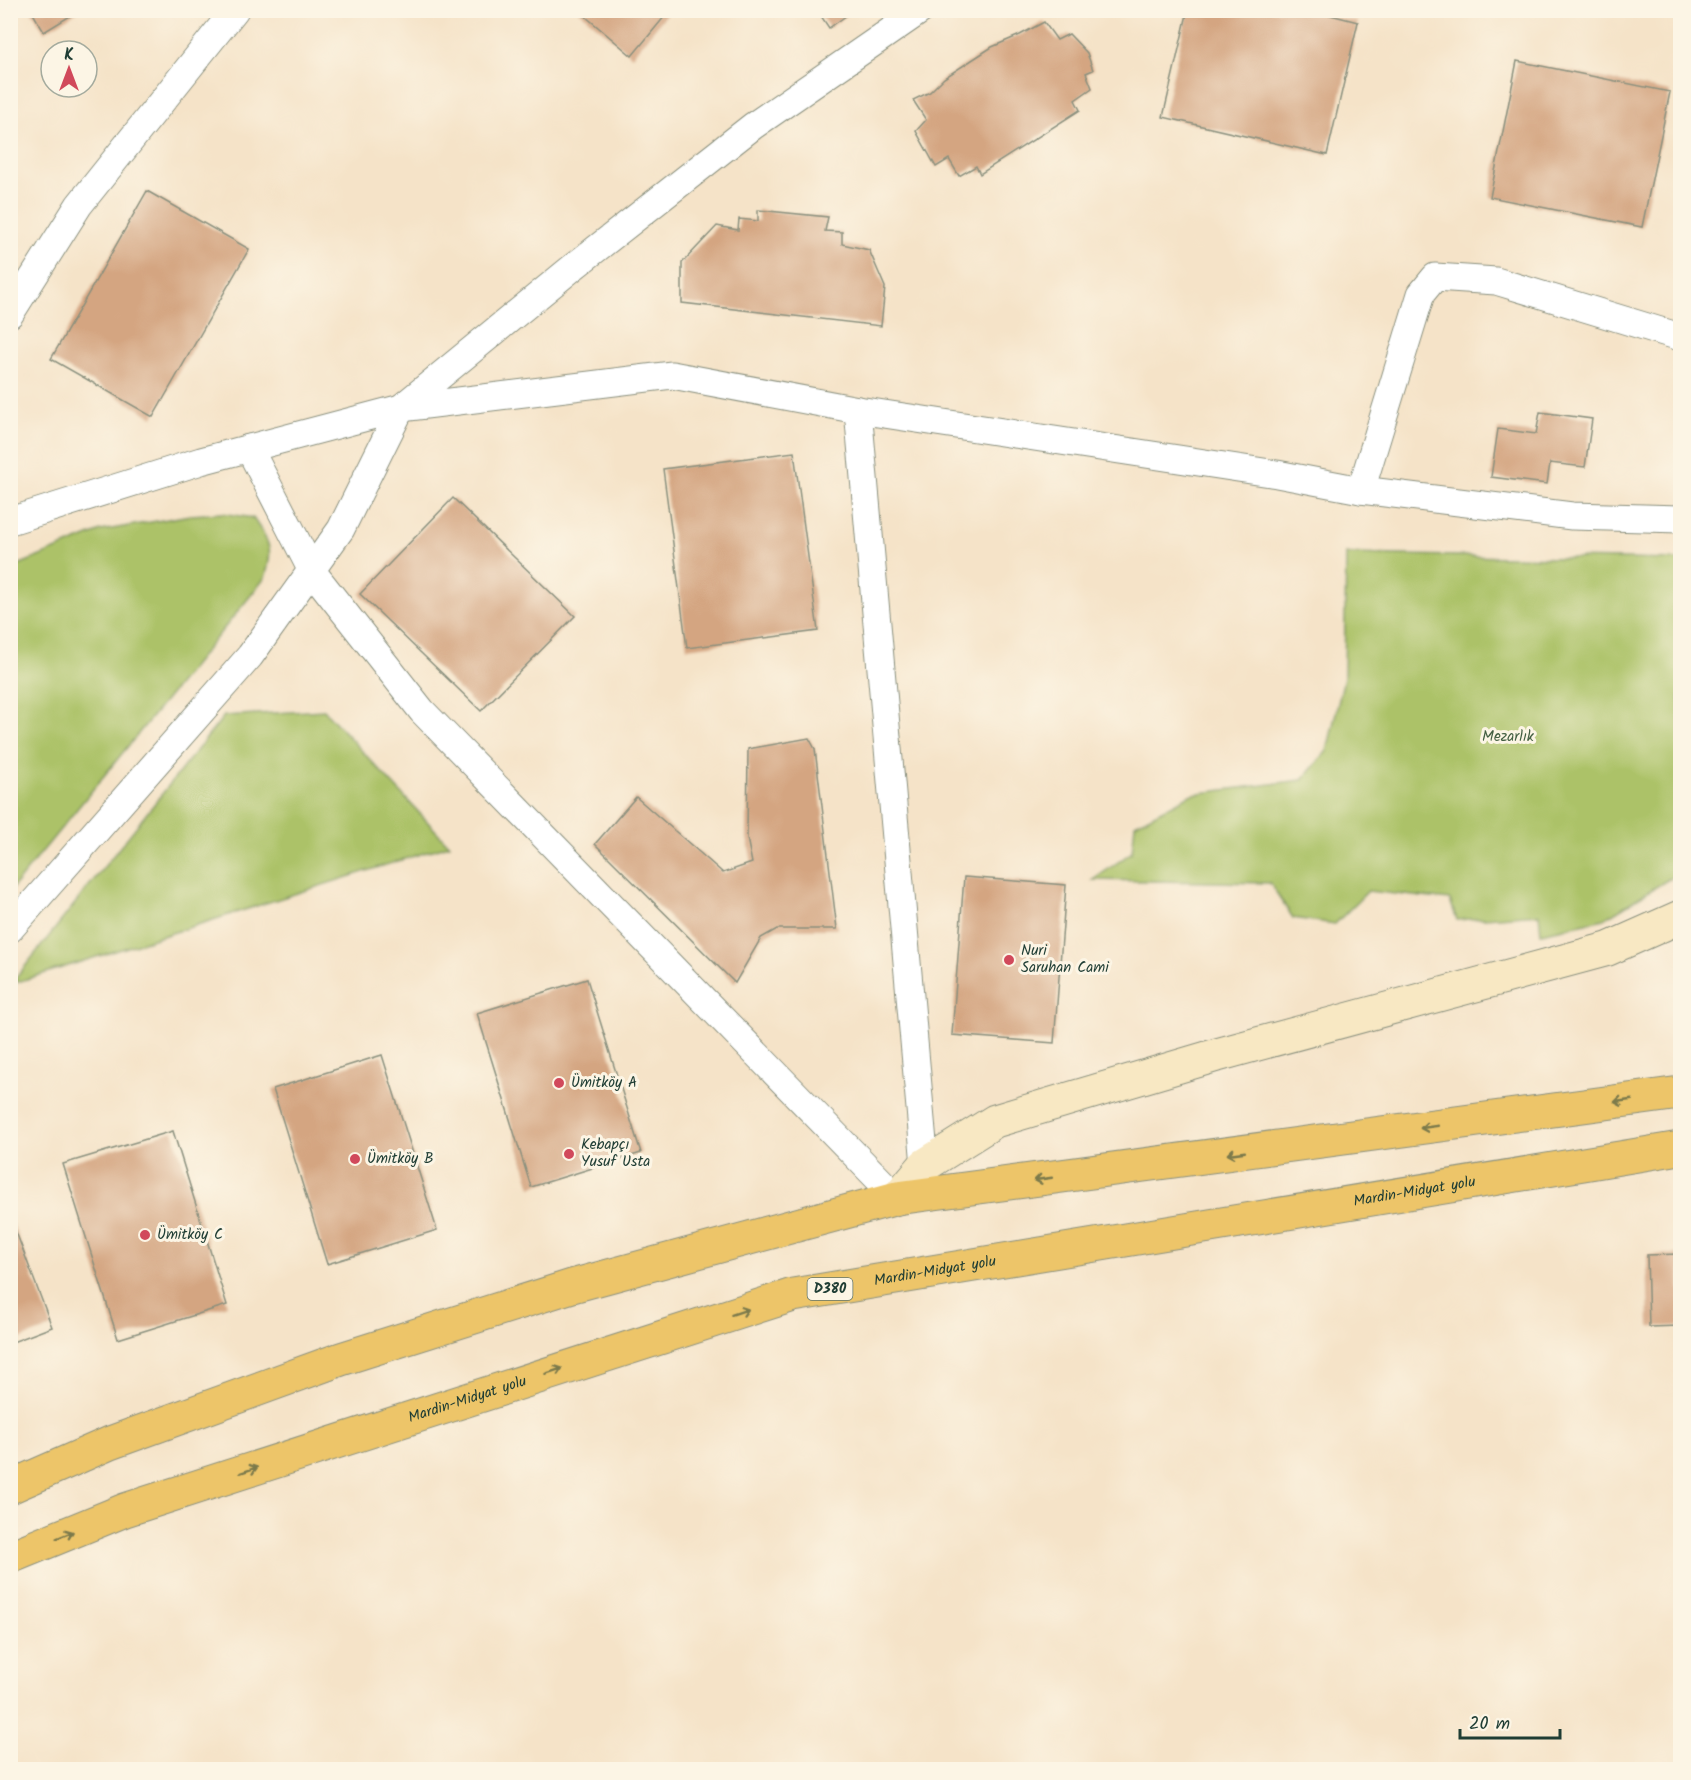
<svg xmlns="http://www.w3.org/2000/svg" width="1691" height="1780" font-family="Kalam,sans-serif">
<rect width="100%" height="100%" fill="#fcf5e5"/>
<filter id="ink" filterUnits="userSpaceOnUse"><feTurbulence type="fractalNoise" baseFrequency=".0167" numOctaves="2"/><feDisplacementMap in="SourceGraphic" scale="12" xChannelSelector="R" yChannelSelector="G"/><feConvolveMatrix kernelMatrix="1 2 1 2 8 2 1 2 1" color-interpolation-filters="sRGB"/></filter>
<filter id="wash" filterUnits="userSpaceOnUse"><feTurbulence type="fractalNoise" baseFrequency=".008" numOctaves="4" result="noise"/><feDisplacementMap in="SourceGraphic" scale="24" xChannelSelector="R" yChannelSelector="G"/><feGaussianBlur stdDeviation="1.35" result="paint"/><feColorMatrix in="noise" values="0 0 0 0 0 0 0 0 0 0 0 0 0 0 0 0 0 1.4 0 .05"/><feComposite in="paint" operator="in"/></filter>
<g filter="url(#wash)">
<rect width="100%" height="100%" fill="#f5e3c8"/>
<g fill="#acc267" stroke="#66804e" stroke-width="1.5">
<path d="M222 513 253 518C270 544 274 548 265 578L11 890V568L101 531 190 515Z"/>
<polygon points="1346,554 1680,560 1680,872 1604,919 1541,933 1539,914 1457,920 1450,900 1368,891 1335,924 1293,918 1270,883 1093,880 1132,852 1135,824 1192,794 1302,780 1327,751 1344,678"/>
<polygon points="324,710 449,845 11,984 224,716"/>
</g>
<g id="blocks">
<g fill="#d4a581">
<polygon points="31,10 80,10 44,32"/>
<polygon points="578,10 670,10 632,56"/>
<polygon points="817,10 854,10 829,28"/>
<polygon points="1188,10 1311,10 1358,22 1327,155 1163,117"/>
<polygon points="1044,22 1057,40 1069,34 1087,53 1093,70 1086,73 1092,88 1075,100 1080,110 980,174 976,166 959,176 949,159 936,167 916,131 926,120 913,100 930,92 944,78 992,47 1020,35"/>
<polygon points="1517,61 1670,92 1642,227 1490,197"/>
<polygon points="147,191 249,249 153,417 51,359"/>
<polygon points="758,210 828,217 825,231 842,232 842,244 869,250 885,287 881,326 682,303 682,263 717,226 738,230 739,219 758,221"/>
<polygon points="1540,412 1592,419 1585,467 1550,463 1547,484 1491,477 1498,429 1536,434"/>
<polygon points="794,452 818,631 687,648 663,469"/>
<polygon points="453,498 575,616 481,711 360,594"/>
<polygon points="809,738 815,749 837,929 777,929 761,938 735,983 595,844 636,797 723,873 752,863 747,838 748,749"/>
<polygon points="964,877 1066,885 1054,1043 952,1035"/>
<polygon points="587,979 641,1153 531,1187 477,1013"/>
<polygon points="382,1055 437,1230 327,1264 273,1089"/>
<polygon points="173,1131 227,1305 118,1339 63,1164"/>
<polygon points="10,1216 52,1327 10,1343"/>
<polygon points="1680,1254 1680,1326 1649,1327 1647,1255"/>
</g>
</g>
</g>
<g filter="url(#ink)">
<use href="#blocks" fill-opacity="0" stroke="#8a907e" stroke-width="1.5"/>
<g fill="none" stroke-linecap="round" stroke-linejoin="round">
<g stroke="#8a907e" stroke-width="29">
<g id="street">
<polyline points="10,314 79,205 235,10"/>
<polyline points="858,410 925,1165"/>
<polyline points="249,448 312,571 422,711 897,1198"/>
<polyline points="1361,490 1421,294 1435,277 1496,281 1680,337"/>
<polyline points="10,521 201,461 401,408 672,375 858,410 1277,474 1361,490 1572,516 1680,519"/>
<polyline points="10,929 250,656 341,529 401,408 572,268 753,126 921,10"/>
</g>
</g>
<g stroke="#8a907e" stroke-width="35">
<polyline id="secondary" points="897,1198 925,1165 995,1121 1217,1055 1608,949 1680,917"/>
</g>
<g stroke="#8a907e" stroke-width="35">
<g id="highway">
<polyline points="10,1487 110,1443 341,1359 572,1286 897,1198 1680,1093"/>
<path id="s1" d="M10 1557 125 1510 793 1295 1680 1148"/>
</g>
</g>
<use href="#street" stroke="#fff" stroke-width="27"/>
<use href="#secondary" stroke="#f8e8c3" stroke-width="33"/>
<use href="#highway" stroke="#edc569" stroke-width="33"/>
</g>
<defs><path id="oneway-shaft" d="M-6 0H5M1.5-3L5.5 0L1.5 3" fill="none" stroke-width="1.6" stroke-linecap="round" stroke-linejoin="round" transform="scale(1.5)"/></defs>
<g stroke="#7c7a4c">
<use href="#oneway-shaft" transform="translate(1623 1101) rotate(172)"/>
<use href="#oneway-shaft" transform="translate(1429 1127) rotate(172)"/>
<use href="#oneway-shaft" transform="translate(1236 1153) rotate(172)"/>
<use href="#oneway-shaft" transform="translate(1043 1179) rotate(172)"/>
<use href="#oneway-shaft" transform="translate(740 1312) rotate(-18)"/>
<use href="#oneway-shaft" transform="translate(554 1371) rotate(-18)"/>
<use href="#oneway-shaft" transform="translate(249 1470) rotate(-18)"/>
<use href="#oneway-shaft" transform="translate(65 1535) rotate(-22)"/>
</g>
</g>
<g fill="#d1495b" stroke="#fcf5e5" stroke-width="2">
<circle cx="1009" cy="960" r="6"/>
<circle cx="559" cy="1083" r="6"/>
<circle cx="569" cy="1154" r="6"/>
<circle cx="355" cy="1159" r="6"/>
<circle cx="145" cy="1235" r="6"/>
</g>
<g text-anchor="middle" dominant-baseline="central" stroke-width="6" stroke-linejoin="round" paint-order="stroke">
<rect fill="#fcf5e5" stroke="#617469" stroke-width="1.5" x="807.5" y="1278" width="45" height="22" rx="4.5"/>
<g font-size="14" font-weight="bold" fill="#1f3d34">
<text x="830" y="1289">D380</text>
</g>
<g font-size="15" fill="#425e41" stroke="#fcf5e5">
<text x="1508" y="737">Mezarlık</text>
</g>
<g font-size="15" fill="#1f3d34" stroke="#fcf5e5" text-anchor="start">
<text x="1021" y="951">Nuri<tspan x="1021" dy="17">Saruhan Cami</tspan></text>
<text x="571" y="1083">Ümitköy A</text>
<text x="581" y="1145">Kebapçı<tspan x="581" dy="17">Yusuf Usta</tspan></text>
<text x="367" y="1159">Ümitköy B</text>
<text x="157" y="1235">Ümitköy C</text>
</g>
<g font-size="15" fill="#1f3d34" stroke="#fcf5e5">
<text stroke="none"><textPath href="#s1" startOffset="1456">Mardin-Midyat yolu</textPath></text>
<text stroke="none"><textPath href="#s1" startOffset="970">Mardin-Midyat yolu</textPath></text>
<text stroke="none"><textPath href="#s1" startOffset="484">Mardin-Midyat yolu</textPath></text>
</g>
</g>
<rect width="1691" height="1780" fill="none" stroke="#fcf5e5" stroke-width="36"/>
<g transform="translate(69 69)"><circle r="28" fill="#fcf5e5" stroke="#a4ab9e" stroke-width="1.5"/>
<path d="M0-4.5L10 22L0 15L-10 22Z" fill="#d1495b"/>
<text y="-9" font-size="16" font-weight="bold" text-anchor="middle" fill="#1f3d34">K</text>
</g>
<path d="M1460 1729v9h100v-9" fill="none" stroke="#1f3d34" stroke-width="3"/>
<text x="1469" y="1729" font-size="18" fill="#1f3d34" stroke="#fcf5e5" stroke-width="4.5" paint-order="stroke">20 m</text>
</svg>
